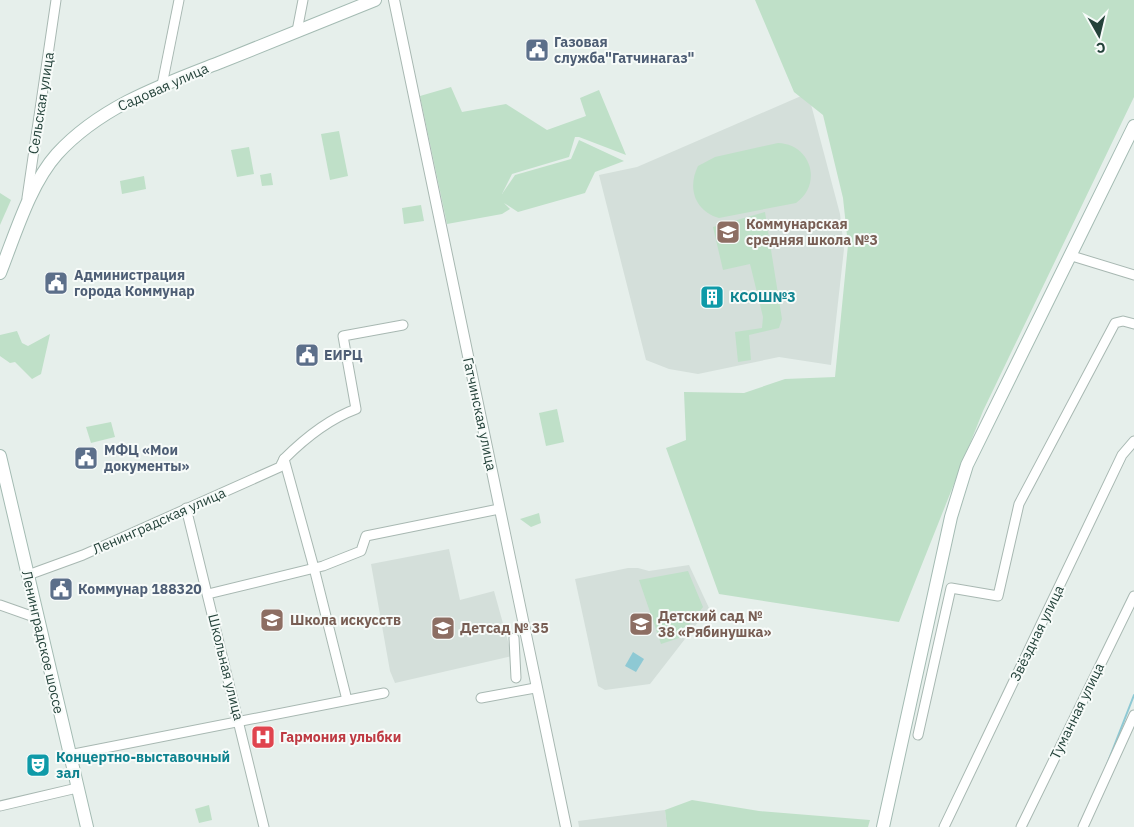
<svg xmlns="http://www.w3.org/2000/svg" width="1134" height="827" font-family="'IBM Plex Sans',sans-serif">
<rect width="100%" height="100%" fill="#e6efeb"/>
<g fill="#d4dfda">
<polygon points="808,93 840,214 844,249 831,365 779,357 698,374 669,369 646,360 599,175 637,167"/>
<polygon points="449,549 460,600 494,591 512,656 395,683 390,671 371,564"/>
<polygon points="689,565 709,608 650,684 605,690 598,686 575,579 628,568 638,568 649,571"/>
<polygon points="665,810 667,827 579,827 578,821"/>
</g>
<g fill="#bfe0c8">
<polygon points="755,0 1134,0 1134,97 983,411 899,622 719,594 666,448 686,440 684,392 744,393 785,379 835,377 848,245 843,198 823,115 794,92"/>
<polygon points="451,87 462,112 506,104 547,130 586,116 580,98 599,90 626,155 579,137 575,137 569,157 512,174 502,194 515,175 571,159 579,140 624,161 595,172 585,193 518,212 504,203 510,209 502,214 447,224 420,96"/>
<polygon points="339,131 348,176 330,180 321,134"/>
<path d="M778 143C811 144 823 184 796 203L719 218C695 211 687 188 698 166L715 157Z"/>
<polygon points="249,147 254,174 237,177 231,150"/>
<polygon points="271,173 273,185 262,186 260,175"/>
<polygon points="144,176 146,189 122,194 120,181"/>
<polygon points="0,193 11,200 0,225"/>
<polygon points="421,205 424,221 404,224 402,208"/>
<polygon points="765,212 782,319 779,328 749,335 751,360 738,362 735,332 762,328 763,317 750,264 723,270 713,227"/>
<polygon points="17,331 22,343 28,346 50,334 41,374 32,379 15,362 10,363 0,356 0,335"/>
<polygon points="557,409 564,442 546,446 539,413"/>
<polygon points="111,422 115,437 91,443 86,427"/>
<polygon points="539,513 541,523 531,527 520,519"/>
<polygon points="688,571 703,607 679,638 661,644 639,580"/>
<polygon points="692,800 759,811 870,820 868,827 667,827 665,810"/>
<polygon points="209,805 212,820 199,823 195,809"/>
</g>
<polygon fill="#8ec9d4" points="633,652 644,659 636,672 625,666"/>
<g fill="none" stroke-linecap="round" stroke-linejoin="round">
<polyline stroke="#8ec9d4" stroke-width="2" points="1106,767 1134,695"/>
<g stroke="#a8b8b2" stroke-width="11">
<g id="minor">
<polyline points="297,31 303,0"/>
<polyline points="162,85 179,0"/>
<polyline points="27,198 56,0"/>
<polyline points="1072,256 1134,275"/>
<polyline points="186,508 264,827"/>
<polyline points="28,575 83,555 280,467 284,459"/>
<polyline points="208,594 323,566 361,551 366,536 499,509"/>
<polyline points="0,605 37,618"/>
<polyline points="514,638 516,678"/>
<polyline points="481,698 535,688"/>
<path d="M347 700 314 568 284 459C304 439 329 419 356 409L343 336 403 325"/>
<polyline points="918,735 951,588 998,596 1019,504 1115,323 1123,321 1134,324"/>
<polyline points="69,755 384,693"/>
<polyline points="0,806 77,788"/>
<polyline points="944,827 1122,455 1134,441"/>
<polyline points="1021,827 1134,596"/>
<polyline points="1083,827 1134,715"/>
</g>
</g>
<g stroke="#a8b8b2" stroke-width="12">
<polyline id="tertiary" points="394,0 566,827"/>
</g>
<g stroke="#a4bbb3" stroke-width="14">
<g id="secondary">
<path d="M0 273C15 235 30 184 57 154 101 106 162 85 221 62 272 41 324 21 375 0"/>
<polyline points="0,456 87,827"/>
<polyline points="883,827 951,517 967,465 1134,126"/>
</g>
</g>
<use href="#minor" stroke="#fff" stroke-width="9"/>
<use href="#tertiary" stroke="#fff" stroke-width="10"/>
<use href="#secondary" stroke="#fff" stroke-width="12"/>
</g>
<defs>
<g id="civic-square" transform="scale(1.25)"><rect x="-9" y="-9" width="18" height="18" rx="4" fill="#5c6f8a" stroke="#f7fbf9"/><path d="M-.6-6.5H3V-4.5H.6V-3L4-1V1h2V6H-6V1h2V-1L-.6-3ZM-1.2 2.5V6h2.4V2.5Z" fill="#fff"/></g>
<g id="school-square" transform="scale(1.25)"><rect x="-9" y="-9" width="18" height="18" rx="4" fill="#8d6e63" stroke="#f7fbf9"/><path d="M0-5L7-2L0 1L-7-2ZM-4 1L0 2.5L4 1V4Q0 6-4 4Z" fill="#fff"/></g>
<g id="building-square" transform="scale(1.25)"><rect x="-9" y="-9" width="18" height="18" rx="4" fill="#0f9aa8" stroke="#f7fbf9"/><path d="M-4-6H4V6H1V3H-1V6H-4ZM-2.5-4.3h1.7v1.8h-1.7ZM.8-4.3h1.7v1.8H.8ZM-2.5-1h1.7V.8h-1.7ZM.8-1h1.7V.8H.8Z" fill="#fff"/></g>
<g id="hospital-square" transform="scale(1.25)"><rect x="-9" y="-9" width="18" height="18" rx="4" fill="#e0444e" stroke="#f7fbf9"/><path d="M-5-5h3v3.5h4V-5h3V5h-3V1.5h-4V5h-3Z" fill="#fff"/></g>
<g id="theatre-square" transform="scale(1.25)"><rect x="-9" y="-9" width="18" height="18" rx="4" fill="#0f9aa8" stroke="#f7fbf9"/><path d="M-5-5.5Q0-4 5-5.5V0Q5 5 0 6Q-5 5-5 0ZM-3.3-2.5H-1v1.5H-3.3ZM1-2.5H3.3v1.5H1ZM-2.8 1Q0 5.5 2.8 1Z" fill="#fff"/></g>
</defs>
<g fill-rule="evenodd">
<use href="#civic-square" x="537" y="50"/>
<use href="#school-square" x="728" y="232"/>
<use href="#civic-square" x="56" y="283"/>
<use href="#building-square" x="712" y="297"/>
<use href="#civic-square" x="307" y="355"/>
<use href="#civic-square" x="86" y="458"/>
<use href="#civic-square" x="61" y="589"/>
<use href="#school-square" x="272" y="620"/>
<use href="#school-square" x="641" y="624"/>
<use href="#school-square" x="443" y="628"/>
<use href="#hospital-square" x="263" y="737"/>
<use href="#theatre-square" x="38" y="765"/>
</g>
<g text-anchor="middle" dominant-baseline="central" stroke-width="4" stroke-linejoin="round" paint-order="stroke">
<g font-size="14" font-weight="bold" fill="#4e5e75" stroke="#f7fbf9" text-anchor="start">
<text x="554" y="42">Газовая<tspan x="554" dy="16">служба"Гатчинагаз"</tspan></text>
<text x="74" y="275">Администрация<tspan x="74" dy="16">города Коммунар</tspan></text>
<text x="324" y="355">ЕИРЦ</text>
<text x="104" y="450">МФЦ «Мои<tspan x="104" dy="16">документы»</tspan></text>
<text x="78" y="589">Коммунар 188320</text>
</g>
<g font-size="14" fill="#24423a" stroke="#f7fbf9">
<text transform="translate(163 87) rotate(-24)">Садовая улица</text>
<text transform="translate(41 103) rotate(-81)">Сельская улица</text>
<text transform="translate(480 414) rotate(78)">Гатчинская улица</text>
<text transform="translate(159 521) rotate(-24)">Ленинградская улица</text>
<text transform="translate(1037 633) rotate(-64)">Звёздная улица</text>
<text transform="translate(43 642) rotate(77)">Ленинградское шоссе</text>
<text transform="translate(226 667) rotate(76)">Школьная улица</text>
<text transform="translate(1077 711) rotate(-64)">Туманная улица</text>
</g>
<g font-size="14" font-weight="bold" fill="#785e54" stroke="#f7fbf9" text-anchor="start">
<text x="746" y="224">Коммунарская<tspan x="746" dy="16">средняя школа №3</tspan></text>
<text x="658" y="616">Детский сад №<tspan x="658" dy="16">38 «Рябинушка»</tspan></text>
<text x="290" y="620">Школа искусств</text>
<text x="460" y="628">Детсад № 35</text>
</g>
<g font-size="14" font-weight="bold" fill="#0d838f" stroke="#f7fbf9" text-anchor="start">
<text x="730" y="297">КСОШ№3</text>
<text x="56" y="757">Концертно-выставочный<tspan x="56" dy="16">зал</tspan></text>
</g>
<g font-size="14" font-weight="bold" fill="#be3a42" stroke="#f7fbf9" text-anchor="start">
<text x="280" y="737">Гармония улыбки</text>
</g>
</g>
<g transform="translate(1099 35) rotate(172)" stroke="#f7fbf9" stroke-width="4" paint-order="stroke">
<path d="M0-4L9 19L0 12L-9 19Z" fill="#24423a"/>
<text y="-8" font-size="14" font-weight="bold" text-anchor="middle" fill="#24423a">С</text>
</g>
</svg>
